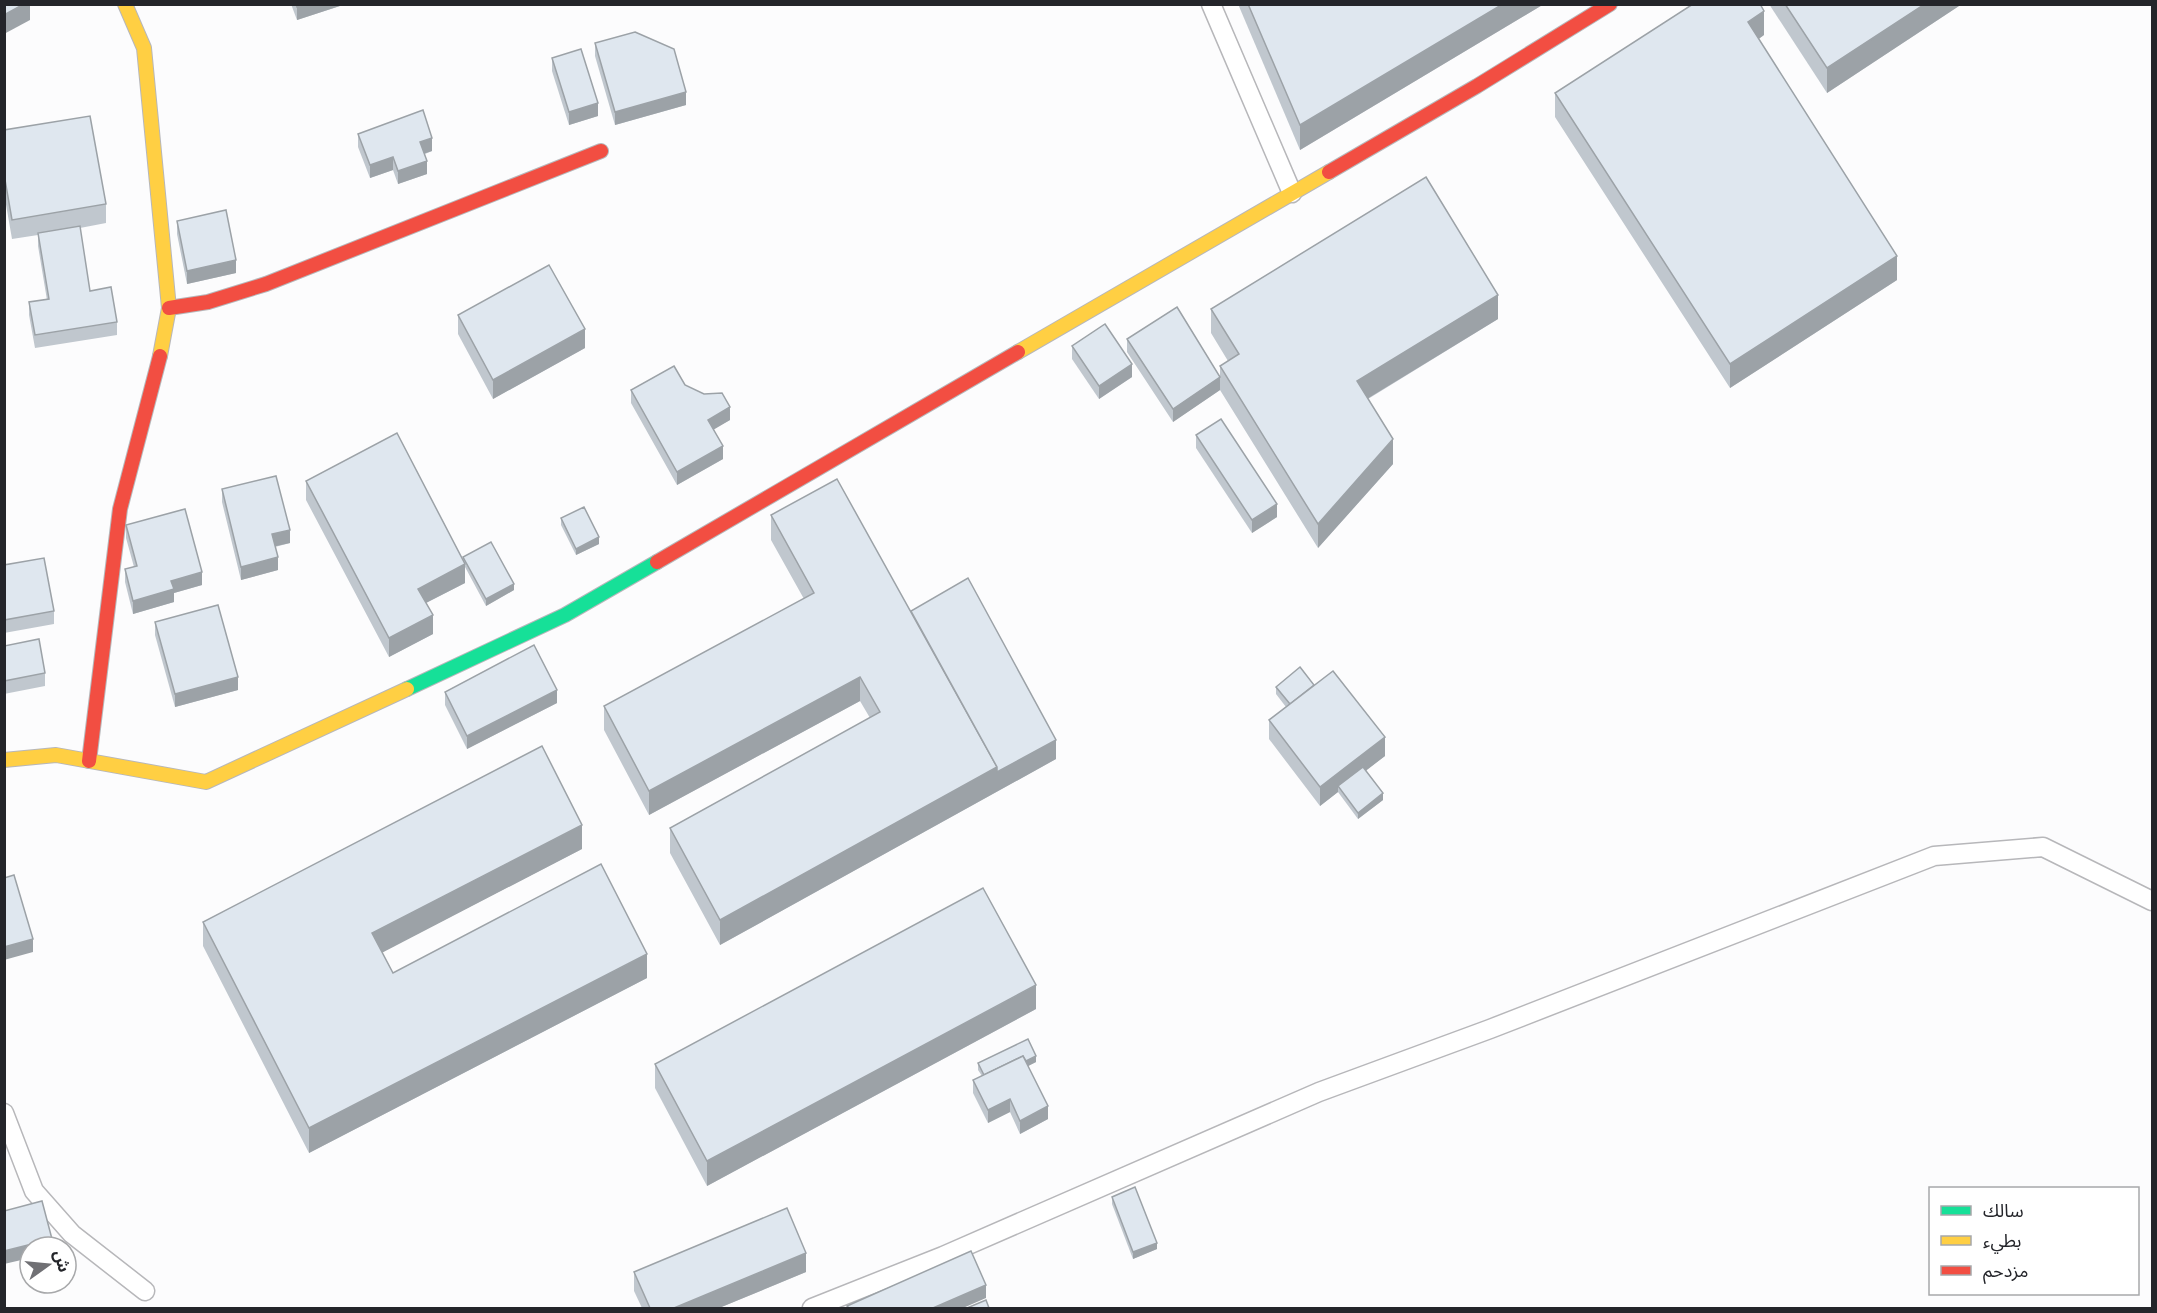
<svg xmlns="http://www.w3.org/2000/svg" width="2157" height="1313" font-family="'Work Sans','Noto Sans Arabic',sans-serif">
<rect width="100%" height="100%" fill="#fcfcfd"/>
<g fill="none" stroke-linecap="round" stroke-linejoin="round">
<g stroke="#b7b7ba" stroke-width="21">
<g id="lane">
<polyline points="1211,4 1292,193"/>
<polyline points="4,1113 34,1191 72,1234 145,1291"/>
<polyline points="812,1308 943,1256 1319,1092 1490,1029 1934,856 2043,847 2152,901"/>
</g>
</g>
<g stroke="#b7b7ba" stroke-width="16">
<polyline id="fast" points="407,689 565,615 657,562"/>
</g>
<g stroke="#b7b7ba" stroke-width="16">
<g id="slow">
<polyline points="125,4 144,48 169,308 160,356"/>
<polyline points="1018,352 1329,172"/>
<polyline points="4,760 56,755 206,782 407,689"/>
</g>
</g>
<g stroke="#b7b7ba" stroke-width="16">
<g id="jam">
<polyline points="1329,172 1477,86 1610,4"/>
<polyline points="169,308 208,302 266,284 601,151"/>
<polyline points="657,562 1018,352"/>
<polyline points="89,761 120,509 160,356"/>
</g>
</g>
<use href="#lane" stroke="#fff" stroke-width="18"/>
<use href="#fast" stroke="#16e098" stroke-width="14"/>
<use href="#slow" stroke="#ffcf43" stroke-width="14"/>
<use href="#jam" stroke="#f24e42" stroke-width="14"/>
</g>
<g fill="#c0c7ce">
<polygon points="291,4 346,4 297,20"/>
<polygon points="1238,4 1544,4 1300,150"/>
<polygon points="1769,4 1962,4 1827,93"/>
<polygon points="1764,35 1758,39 1897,280 1730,388 1555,117 1555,93"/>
<polygon points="595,43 686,105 615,125 595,56"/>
<polygon points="552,58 598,116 569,125 552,71"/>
<polygon points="4,130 106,204 106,223 80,228 90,291 117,322 117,335 35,348 29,315 29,302 47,300 38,246 38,235 12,239 4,193"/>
<polygon points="358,134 432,151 425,154 427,174 398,184 393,170 370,178 358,147"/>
<polygon points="177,221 236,273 187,284 177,234"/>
<polygon points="1211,309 1498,319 1368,399 1393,464 1318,548 1220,390 1173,422 1127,352 1127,339 1220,377 1220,366 1228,361 1211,333"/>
<polygon points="458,315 585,348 493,399 458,334"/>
<polygon points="1072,346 1132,377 1099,399 1072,359"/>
<polygon points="685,385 730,420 713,429 723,459 677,485 631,403 631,390"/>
<polygon points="1196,435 1277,517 1252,533 1196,448"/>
<polygon points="306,481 463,560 463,557 514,590 486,606 465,567 465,583 426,603 433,634 389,657 306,500"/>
<polygon points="222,489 290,543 275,547 278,570 241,580 222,502"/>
<polygon points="771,515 911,611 1056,759 720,945 670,853 670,828 870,718 860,701 649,815 604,730 604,706 804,599 771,540"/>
<polygon points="561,518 599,544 576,555 561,525"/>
<polygon points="126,525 202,585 174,593 174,602 133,614 125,582 125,569 134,567 126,538"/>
<polygon points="4,565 54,611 54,624 4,633"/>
<polygon points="155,622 238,690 175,707 155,635"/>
<polygon points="4,646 45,673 45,686 4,694"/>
<polygon points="1314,685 1385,756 1366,770 1383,800 1358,819 1338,792 1320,806 1269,739 1269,720 1286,707 1276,694 1276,687"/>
<polygon points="445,692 557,703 467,749 445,705"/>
<polygon points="582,849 382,952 393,973 647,978 309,1153 203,946 203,922"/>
<polygon points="1036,1009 707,1186 655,1088 655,1064"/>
<polygon points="1036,1062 1028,1066 1048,1119 1020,1134 1010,1112 988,1123 973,1093 973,1080 982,1076 978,1070 978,1063"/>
<polygon points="1112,1197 1157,1249 1133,1259 1112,1204"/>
<polygon points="634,1272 806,1272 719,1308 642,1308 634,1291"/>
</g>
<g fill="#9ca2a7">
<polygon points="24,4 30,4 30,20 4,34 4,15"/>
<polygon points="305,4 346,4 297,20 297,7"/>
<polygon points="1503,4 1544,4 1300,150 1300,125"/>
<polygon points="1925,4 1962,4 1827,93 1827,68"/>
<polygon points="1764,11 1764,35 1748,47 1748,22"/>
<polygon points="686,92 686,105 615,125 615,112"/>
<polygon points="598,103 598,116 569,125 569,112"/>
<polygon points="432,138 432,151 420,155 420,142"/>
<polygon points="393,157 393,170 370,178 370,165"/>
<polygon points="427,161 427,174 398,184 398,171"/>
<polygon points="1897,256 1897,280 1730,388 1730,364"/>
<polygon points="236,260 236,273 187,284 187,271"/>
<polygon points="1498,295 1498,319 1357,405 1357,381"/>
<polygon points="585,329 585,348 493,399 493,380"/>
<polygon points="1132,364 1132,377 1099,399 1099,386"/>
<polygon points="1220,377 1220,390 1173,422 1173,409"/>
<polygon points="730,407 730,420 708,433 708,420"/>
<polygon points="1393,439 1393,464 1318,548 1318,524"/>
<polygon points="723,446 723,459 677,485 677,472"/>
<polygon points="1277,504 1277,517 1252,533 1252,520"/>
<polygon points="290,530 290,543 272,547 272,534"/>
<polygon points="599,537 599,544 576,555 576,549"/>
<polygon points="278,557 278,570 241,580 241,567"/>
<polygon points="465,564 465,583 418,607 418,589"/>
<polygon points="202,572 202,585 174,593 174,602 133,614 133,601 171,581"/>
<polygon points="514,584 514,590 486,606 486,599"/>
<polygon points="433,615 433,634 389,657 389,638"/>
<polygon points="238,677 238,690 175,707 175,694"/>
<polygon points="860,677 860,701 649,815 649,791"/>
<polygon points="557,690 557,703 467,749 467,736"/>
<polygon points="1385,737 1385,756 1341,790 1338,786 1338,792 1320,806 1320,787"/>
<polygon points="1056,740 1056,759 720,945 720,920 997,767"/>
<polygon points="1383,793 1383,800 1358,819 1358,813"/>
<polygon points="582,825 582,849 372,958 372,933"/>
<polygon points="33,939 33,952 4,960 4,947"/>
<polygon points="647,954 647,978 309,1153 309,1128"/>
<polygon points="1036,985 1036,1009 707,1186 707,1161"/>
<polygon points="1036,1056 1036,1062 987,1087 987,1080"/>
<polygon points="1010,1099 1010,1112 988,1123 988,1110"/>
<polygon points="1048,1106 1048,1119 1020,1134 1020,1121"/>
<polygon points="52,1239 52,1247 30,1247 30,1258 4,1264 4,1251"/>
<polygon points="1157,1243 1157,1249 1133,1259 1133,1252"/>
<polygon points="806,1253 806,1272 719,1308 674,1308"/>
<polygon points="986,1285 986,1298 963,1308 933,1308"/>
</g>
<g fill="#dfe7ef" stroke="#9ca2a7" stroke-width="1.5">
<polygon points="4,4 24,4 4,15"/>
<polygon points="296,4 305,4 297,7"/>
<polygon points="1248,4 1503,4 1300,125"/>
<polygon points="1693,4 1760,4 1764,11 1748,22 1897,256 1730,364 1555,93"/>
<polygon points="1785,4 1925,4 1827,68"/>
<polygon points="635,32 674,49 686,92 615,112 595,43"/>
<polygon points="581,49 598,103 569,112 552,58"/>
<polygon points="423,110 432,138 420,142 427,161 398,171 393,157 370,165 358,134"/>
<polygon points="90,116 106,204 12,220 4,174 4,130"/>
<polygon points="1426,177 1498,295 1357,381 1393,439 1318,524 1220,366 1239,354 1211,309"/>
<polygon points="226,210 236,260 187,271 177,221"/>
<polygon points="80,226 90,291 111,287 117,322 35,335 29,302 49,299 38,233"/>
<polygon points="549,265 585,329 493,380 458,315"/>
<polygon points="1177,307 1220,377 1173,409 1127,339"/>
<polygon points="1105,324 1132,364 1099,386 1072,346"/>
<polygon points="674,366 685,385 704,394 722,393 730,407 708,420 723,446 677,472 631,390"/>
<polygon points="1221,419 1277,504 1252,520 1196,435"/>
<polygon points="397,433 465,564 418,589 433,615 389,638 306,481"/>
<polygon points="276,476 290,530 272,534 278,557 241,567 222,489"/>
<polygon points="837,479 997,767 720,920 670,828 880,712 860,677 649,791 604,706 814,593 771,515"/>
<polygon points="584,507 599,537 576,549 561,518"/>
<polygon points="185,509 202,572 171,581 174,589 133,601 125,569 137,566 126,525"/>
<polygon points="491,542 514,584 486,599 463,557"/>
<polygon points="44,558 54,611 4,620 4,565"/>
<polygon points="968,578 1056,740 997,772 997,767 911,611"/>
<polygon points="218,605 238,677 175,694 155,622"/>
<polygon points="39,639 45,673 4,681 4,646"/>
<polygon points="534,645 557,690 467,736 445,692"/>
<polygon points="1300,667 1314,685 1290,704 1276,687"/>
<polygon points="1333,671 1385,737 1320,787 1269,720"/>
<polygon points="542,746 582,825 372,933 393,973 601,864 647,954 309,1128 203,922"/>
<polygon points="1363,767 1383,793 1358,813 1338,786"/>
<polygon points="14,875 33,939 4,947 4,878"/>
<polygon points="983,888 1036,985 707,1161 655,1064"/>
<polygon points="1028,1039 1036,1056 1026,1061 1023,1056 984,1075 978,1063"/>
<polygon points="1023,1056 1048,1106 1020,1121 1010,1099 988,1110 973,1080"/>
<polygon points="1135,1187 1157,1243 1133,1252 1112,1197"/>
<polygon points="42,1201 52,1239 4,1251 4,1211"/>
<polygon points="787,1208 806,1253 674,1308 650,1308 634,1272"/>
<polygon points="971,1251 986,1285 933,1308 849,1308 847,1306"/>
<polygon points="986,1300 989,1308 967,1308"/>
</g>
<rect width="2157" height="1313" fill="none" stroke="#24252a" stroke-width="12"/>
<rect x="1929" y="1187" width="210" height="108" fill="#ffffff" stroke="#a7a8aa" stroke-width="1.5"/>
<rect x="1941" y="1206" width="30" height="9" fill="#16e098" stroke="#a7a8aa" stroke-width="1.5"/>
<text x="1983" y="1217" font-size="18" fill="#24252a">سالك</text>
<rect x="1941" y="1236" width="30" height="9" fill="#ffcf43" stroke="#a7a8aa" stroke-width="1.5"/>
<text x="1983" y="1247" font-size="18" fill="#24252a">بطيء</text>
<rect x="1941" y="1266" width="30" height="9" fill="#f24e42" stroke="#a7a8aa" stroke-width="1.5"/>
<text x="1983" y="1277" font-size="18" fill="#24252a">مزدحم</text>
<g transform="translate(48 1265) rotate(75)"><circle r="28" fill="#ffffff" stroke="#a7a8aa" stroke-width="1.5"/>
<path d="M0-4.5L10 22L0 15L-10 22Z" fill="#707074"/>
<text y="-9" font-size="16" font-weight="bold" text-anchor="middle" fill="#24252a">ش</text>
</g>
</svg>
